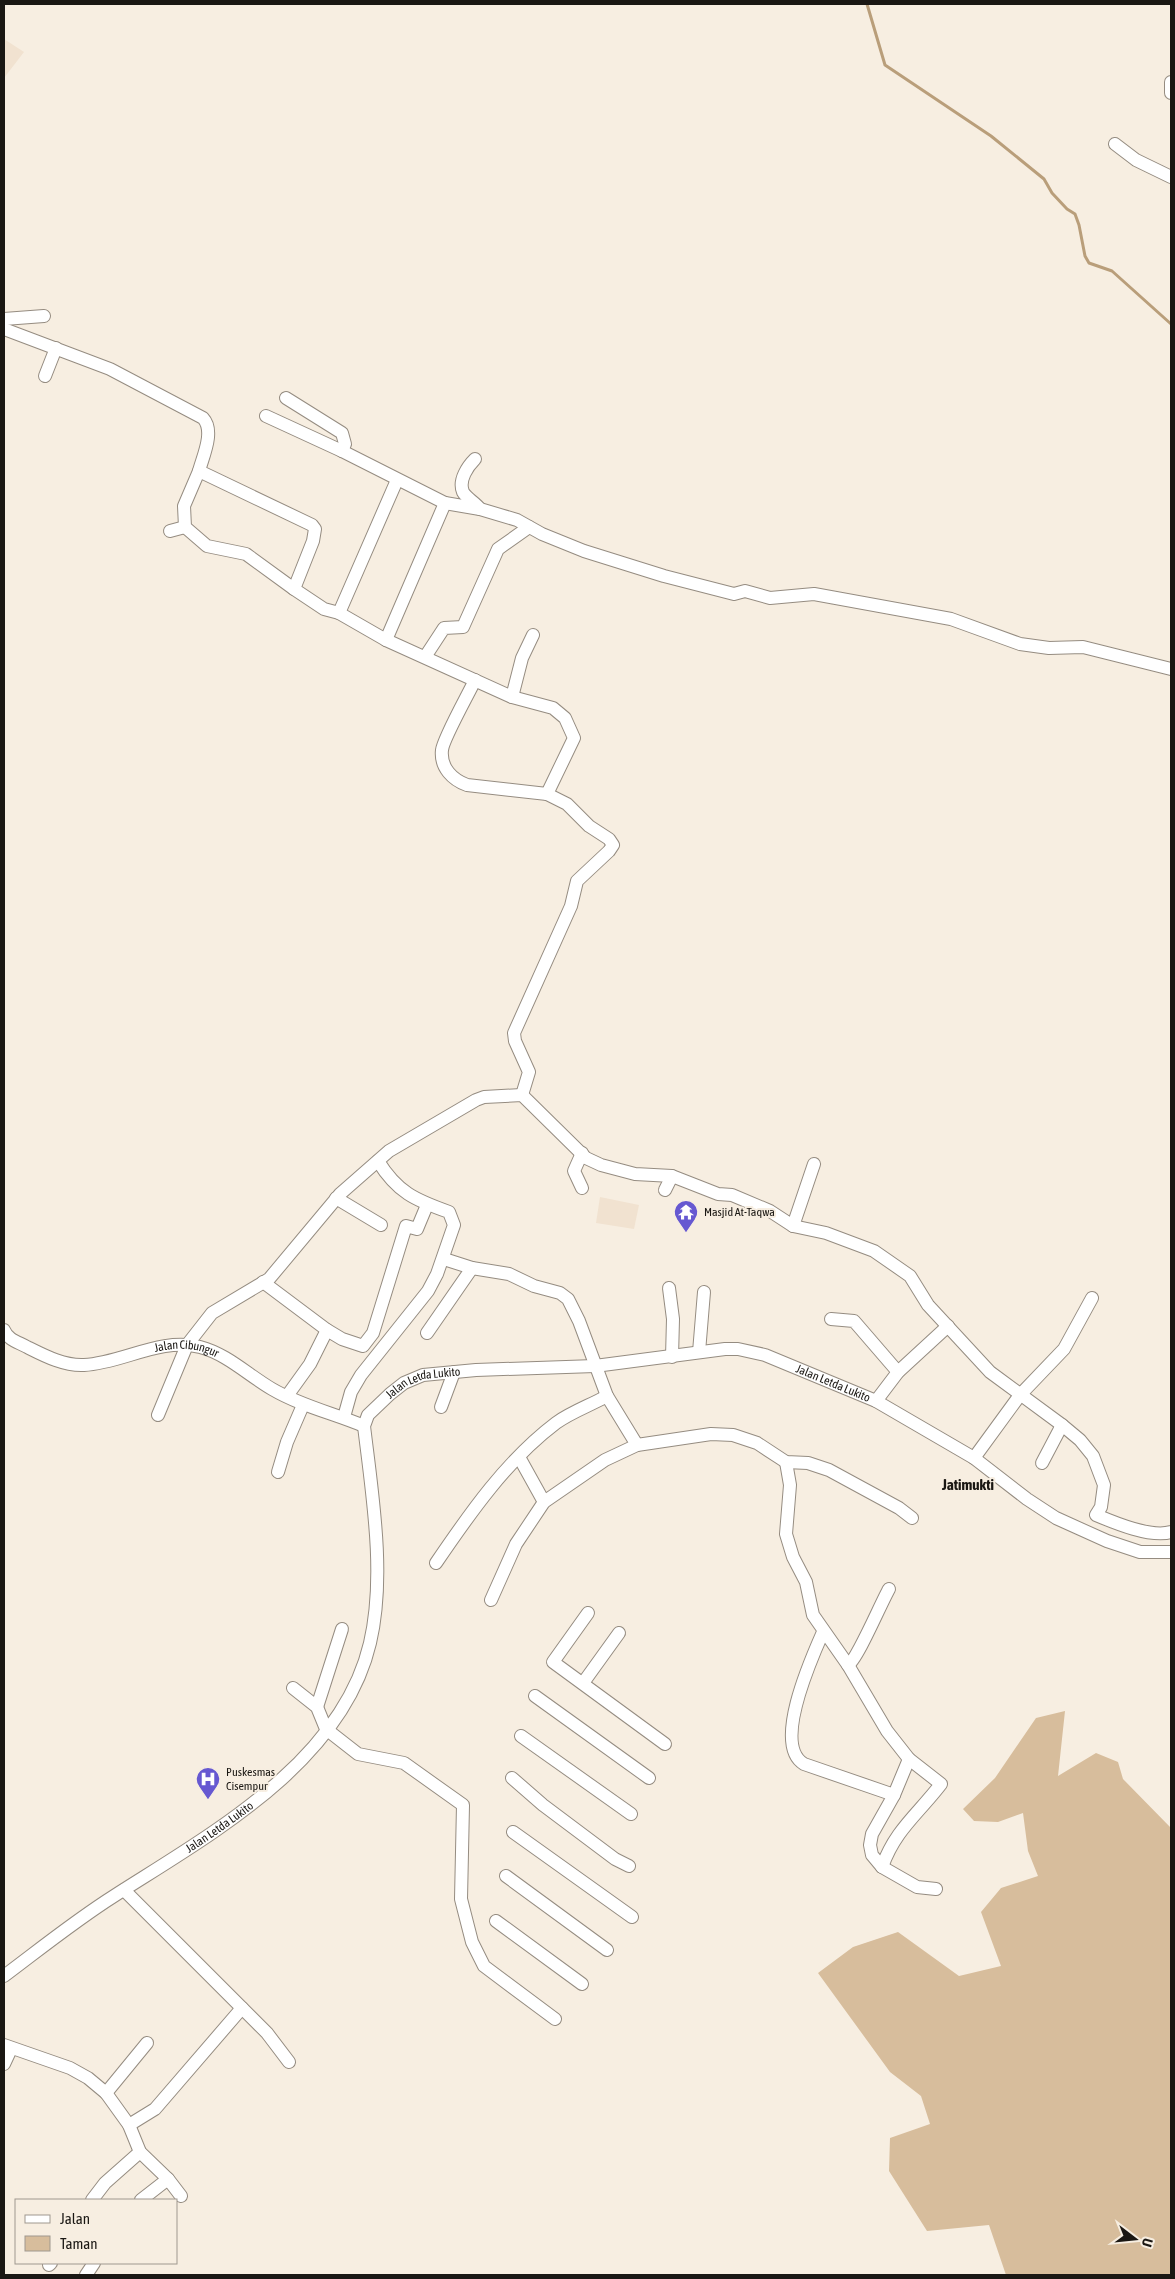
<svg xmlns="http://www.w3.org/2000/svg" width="1175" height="2279" font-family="'Asap Condensed',sans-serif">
<rect width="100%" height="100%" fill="#f7eee1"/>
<g fill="#f1e2d0">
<polygon points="4,39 24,52 4,78"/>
<polygon points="600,1197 639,1205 634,1229 596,1223"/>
</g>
<polygon fill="#d7bd9c" points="1065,1711 1058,1776 1096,1753 1118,1762 1123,1779 1171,1828 1171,2275 1006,2275 989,2225 927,2231 889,2171 890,2138 930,2124 921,2096 890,2072 818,1973 853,1947 898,1932 959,1976 1001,1966 981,1912 1001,1888 1038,1876 1028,1851 1023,1813 998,1822 974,1821 963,1809 995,1778 1036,1718"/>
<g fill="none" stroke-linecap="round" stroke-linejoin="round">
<polyline stroke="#b99e7a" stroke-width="3" points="867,4 885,65 991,136 1044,179 1052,193 1067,209 1075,214 1079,225 1085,256 1089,263 1112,271 1171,324"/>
<g stroke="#958c81" stroke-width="14">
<g id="minor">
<polyline points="1171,82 1171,93"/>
<polyline points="1115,144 1136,160 1171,177"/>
<polyline points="4,319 44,316"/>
<path d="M4 329 110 369 203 418C215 431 203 456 199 471L312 525 315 529 313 541 294 589 324 609 339 613 386 640 512 697 553 708 565 718 574 738 547 794"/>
<polyline points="45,376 56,348"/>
<polyline points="286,398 342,433 345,444 342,451"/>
<polyline points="266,416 342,451 445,503 480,509 517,520 542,534 584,551 664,576 734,594 745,591 770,598 814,594 951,619 1020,644 1049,648 1083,647 1171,669"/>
<path d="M475 459C468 466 458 480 463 492 466 498 476 503 480 509"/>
<polyline points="199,471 184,506 185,527 207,546 246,554 294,589"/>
<polyline points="170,531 185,527"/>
<polyline points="339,613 397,480"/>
<polyline points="386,640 445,503"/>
<polyline points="425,657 444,628 463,627 498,549 529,527"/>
<path d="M475 680C469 693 443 739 442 750 440 768 453 780 467 785L547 794 567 804 589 826 609 839 613 845 609 851 577 881 571 906 514 1033 515 1041 529 1072 522 1095"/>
<polyline points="512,697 522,658 533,635"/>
<polyline points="582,1153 574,1171 582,1188"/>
<polyline points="665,1190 672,1176"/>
<polyline points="336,1198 381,1225"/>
<polyline points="793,1226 814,1164"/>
<polyline points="444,1259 472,1268 509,1274 534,1286 560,1293 568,1299 579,1321 607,1396 637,1445"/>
<polyline points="263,1282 327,1330 310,1364 287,1396"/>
<polyline points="669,1288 673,1319 672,1357"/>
<polyline points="831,1319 854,1321 898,1372"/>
<path id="s1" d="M4 1330C8 1340 18 1342 27 1347 45 1356 64 1366 84 1365 123 1363 160 1337 200 1347 227 1354 248 1375 272 1389 301 1406 333 1413 364 1426"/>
<polyline points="327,1330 342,1339 363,1346 373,1333 406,1226 417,1229 427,1205"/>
<polyline points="427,1333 472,1268"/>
<polyline points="699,1352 704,1292"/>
<polyline points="876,1401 898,1372 948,1326"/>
<polyline points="441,1407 454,1372"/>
<path d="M158 1415 187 1345 212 1313 269 1279 340 1194 389 1151 476 1100 484 1097 522 1095 586 1158 601 1165 635 1174 672 1176 718 1194 732 1195 770 1211 793 1226 826 1233 874 1251 910 1276 928 1305 990 1372 1062 1425 1080 1440 1093 1456 1104 1485 1101 1507 1096 1515C1115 1523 1151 1538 1171 1532"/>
<path d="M344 1417 351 1392 361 1375 428 1291 437 1274 454 1225 449 1212C415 1200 397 1192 378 1161"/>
<polyline points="519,1457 544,1502"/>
<polyline points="974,1458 1020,1395 1064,1349 1092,1298"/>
<path d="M786 1462 790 1485 786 1534 793 1557 806 1582 813 1615 848 1665 887 1731 909 1759 941 1784C918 1814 895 1830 882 1867"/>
<polyline points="1042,1463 1062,1425"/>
<polyline points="278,1472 287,1442 303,1405"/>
<path d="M436 1563C470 1513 507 1460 556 1423 571 1412 591 1405 607 1396"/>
<polyline points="491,1600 516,1544 544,1502 605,1460 637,1445 711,1434 733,1435 757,1443 786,1462 808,1463 829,1470 899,1508 912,1518"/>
<polyline points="588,1613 553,1662 665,1744"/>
<path d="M823 1632C812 1657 772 1745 804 1764L894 1795"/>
<path d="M848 1665C857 1660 881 1603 889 1589"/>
<polyline points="583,1683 619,1633"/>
<polyline points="293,1688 317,1707 326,1729 358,1754 404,1763 463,1805 461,1899 472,1942 484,1966 555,2019"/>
<polyline points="535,1696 649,1778"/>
<polyline points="317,1707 342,1629"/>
<polyline points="521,1736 631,1814"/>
<polyline points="909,1759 894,1795 872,1834 870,1845 872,1855 882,1867 917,1887 936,1889"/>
<polyline points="512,1778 543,1805 615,1859 629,1866"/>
<polyline points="513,1832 632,1917"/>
<polyline points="506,1876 607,1950"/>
<polyline points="124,1890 267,2033 289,2062"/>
<polyline points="496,1921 582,1984"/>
<path id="s2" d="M4 1976C40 1949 76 1920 114 1896 209 1835 342 1763 370 1643 386 1576 372 1493 364 1426L368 1415 390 1394 404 1383 423 1375 476 1370 595 1366 725 1349H738L765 1355 876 1401 974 1458 1027 1499 1056 1518 1107 1541 1140 1552H1171"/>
<polyline points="4,2045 70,2068 88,2078 106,2093 129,2125 140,2152 168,2179 181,2196"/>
<polyline points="4,2064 11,2049"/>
<polyline points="106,2093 147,2043"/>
<polyline points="129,2125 155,2109 242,2008"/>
<polyline points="92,2200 105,2183 140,2152"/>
<polyline points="141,2200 168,2179"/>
<polyline points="49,2265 51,2263"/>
<polyline points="86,2275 94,2263"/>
</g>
</g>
<use href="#minor" stroke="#fff" stroke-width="12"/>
</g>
<defs>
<g id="temple-pin" transform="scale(1.25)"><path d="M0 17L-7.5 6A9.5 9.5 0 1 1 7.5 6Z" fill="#6658d1" stroke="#f7eee1"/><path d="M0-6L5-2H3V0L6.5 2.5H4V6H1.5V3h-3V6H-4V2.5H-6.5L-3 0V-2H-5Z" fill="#fff"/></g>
<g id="hospital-pin" transform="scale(1.25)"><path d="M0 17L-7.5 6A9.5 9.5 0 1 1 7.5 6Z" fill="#6658d1" stroke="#f7eee1"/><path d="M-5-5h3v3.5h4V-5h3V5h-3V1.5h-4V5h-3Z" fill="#fff"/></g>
</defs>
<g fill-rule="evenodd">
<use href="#temple-pin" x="686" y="1212"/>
<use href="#hospital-pin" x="208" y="1779"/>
</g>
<g text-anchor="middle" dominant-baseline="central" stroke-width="4" stroke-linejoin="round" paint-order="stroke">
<g font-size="12" fill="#1a1713" stroke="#f7eee1" text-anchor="start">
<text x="704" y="1212">Masjid At-Taqwa</text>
<text x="226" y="1772">Puskesmas<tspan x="226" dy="14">Cisempur</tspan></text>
</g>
<g font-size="12" fill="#1a1713" stroke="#f7eee1">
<text stroke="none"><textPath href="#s1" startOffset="195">Jalan Cibungur</textPath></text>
<text stroke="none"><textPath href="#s2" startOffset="1222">Jalan Letda Lukito</textPath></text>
<text stroke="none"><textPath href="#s2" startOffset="802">Jalan Letda Lukito</textPath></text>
<text stroke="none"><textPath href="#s2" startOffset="262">Jalan Letda Lukito</textPath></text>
</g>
<g font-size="15" font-weight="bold" fill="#1a1713" stroke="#f7eee1">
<text x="968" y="1484">Jatimukti</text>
</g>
</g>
<rect width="1175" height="2279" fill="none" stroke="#1a1713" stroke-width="10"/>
<rect x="15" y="2199" width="162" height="65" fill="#f7eee1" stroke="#9f988f"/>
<rect x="25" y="2215" width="25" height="8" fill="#ffffff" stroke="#9f988f"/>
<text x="60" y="2224" font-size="15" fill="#1a1713">Jalan</text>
<rect x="25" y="2236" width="25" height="15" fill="#d7bd9c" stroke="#9f988f"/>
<text x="60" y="2249" font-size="15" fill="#1a1713">Taman</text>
<g transform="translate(1135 2239) rotate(106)" stroke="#f7eee1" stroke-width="4" paint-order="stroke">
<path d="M0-4L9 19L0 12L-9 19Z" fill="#1a1713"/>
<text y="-8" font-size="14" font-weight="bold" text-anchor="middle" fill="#1a1713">U</text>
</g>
</svg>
